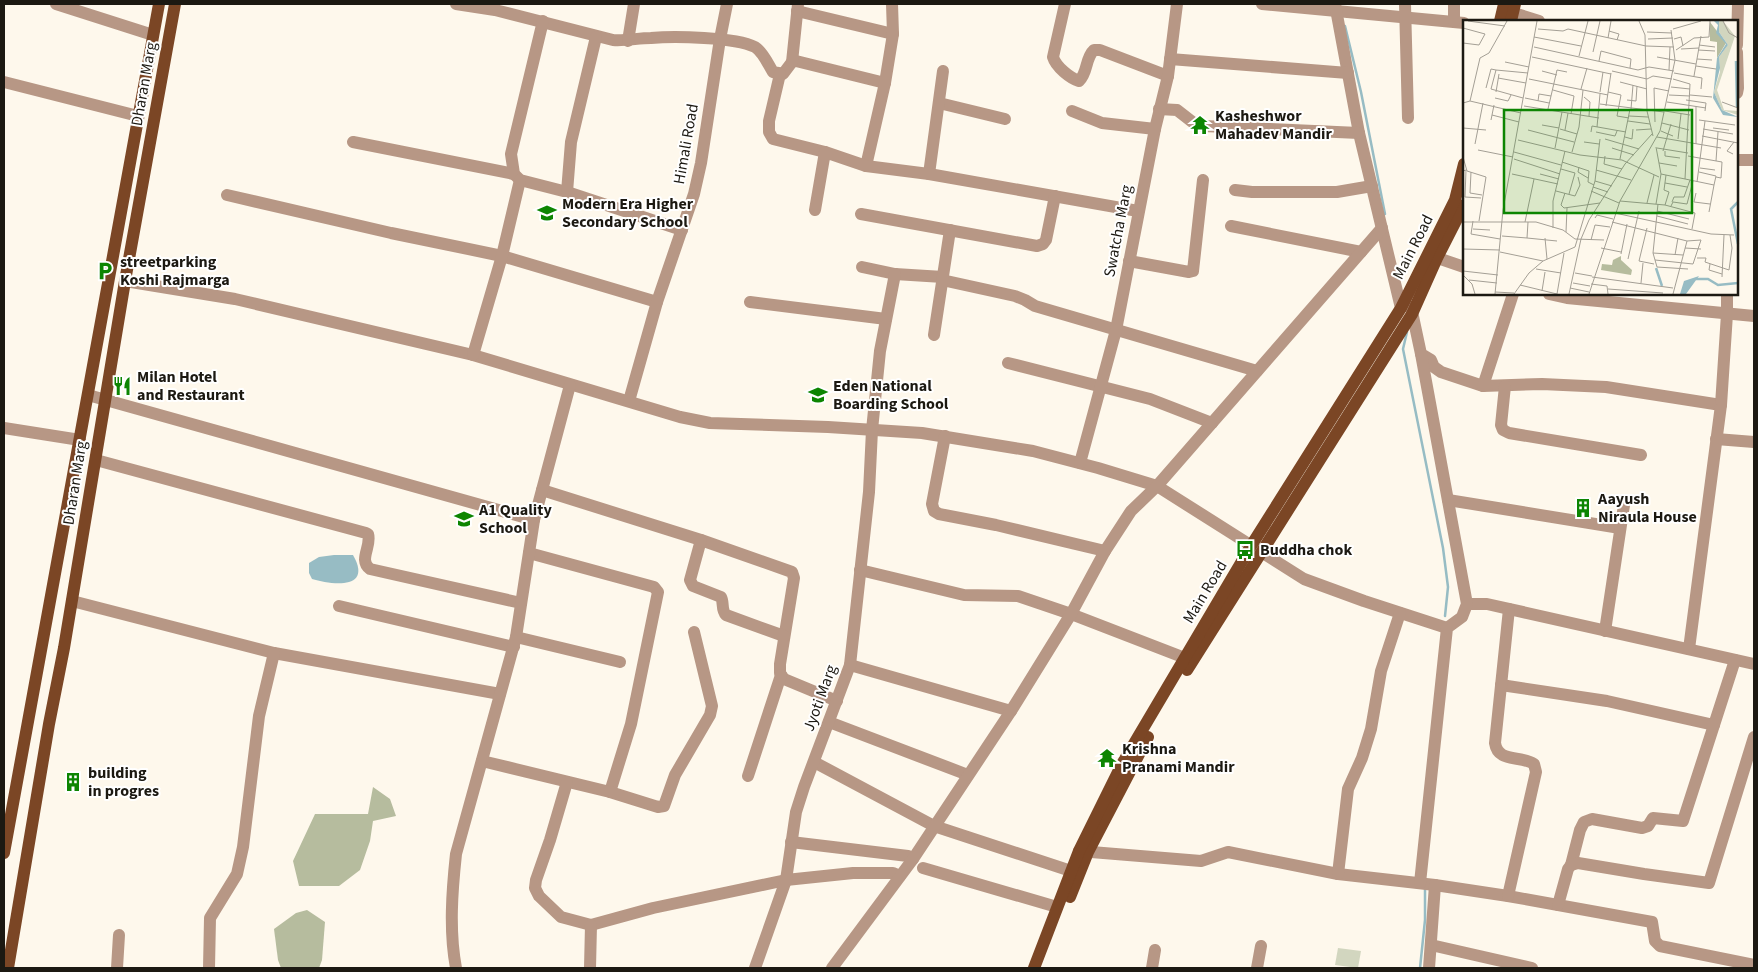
<svg xmlns="http://www.w3.org/2000/svg" width="1758" height="972" font-family="'Source Sans 3',sans-serif">
<rect width="100%" height="100%" fill="#fef8ec"/>
<polygon fill="#d2d6bf" points="1338,948 1361,951 1358,968 1335,965"/>
<g fill="#b6bc9e">
<polygon points="373,787 390,799 396,816 373,821 370,841 360,870 339,886 299,886 293,861 315,814 368,814"/>
<polygon points="307,910 325,922 322,960 319,968 281,968 278,960 274,929 296,913"/>
</g>
<path fill="#97bcc4" d="M334 555H353C373 590 332 585 312 579L309 573V563L319 557Z"/>
<g fill="none" stroke-linecap="round" stroke-linejoin="round">
<g stroke="#97bcc4" stroke-width="2.5">
<polyline points="1345,26 1361,92 1385,214"/>
<polyline points="1407,332 1403,349 1443,548 1448,587 1445,616"/>
<polyline points="1420,968 1425,920 1425,889"/>
</g>
<g stroke="#b79785" stroke-width="12">
<polyline points="56,4 153,35"/>
<path d="M456 4 495 10 613 40C626 41 638 38 651 38 674 36 735 37 755 47 763 52 768 64 773 72L783 74 792 62 796 61 885 83"/>
<path d="M1065 4 1053 57C1056 67 1070 78 1079 81 1088 73 1085 58 1094 50H1100L1168 76"/>
<polyline points="1262,4 1464,23"/>
<polyline points="1335,4 1359,133 1401,308"/>
<polyline points="1405,4 1408,118"/>
<polyline points="1504,10 1539,21"/>
<polyline points="797,11 893,34"/>
<polyline points="543,21 511,154 514,174 520,180 567,192 682,230"/>
<polyline points="1454,21 1454,4"/>
<polyline points="628,41 634,4"/>
<polyline points="1737,45 1738,4"/>
<polyline points="1737,52 1738,88 1737,93"/>
<polyline points="1170,59 1348,73"/>
<polyline points="792,62 798,4"/>
<polyline points="780,74 769,121 769,132 773,139 825,152"/>
<polyline points="4,82 138,116"/>
<polyline points="939,103 1005,119"/>
<polyline points="1159,109 1177,110 1195,124 1203,126 1359,133"/>
<polyline points="1072,111 1102,123 1155,129"/>
<polyline points="353,142 514,174"/>
<polyline points="1737,160 1754,160"/>
<polyline points="866,166 885,83 893,34 892,4"/>
<polyline points="929,174 943,71"/>
<polyline points="1235,190 1252,192 1337,192 1372,186"/>
<polyline points="567,192 571,142 596,37"/>
<polyline points="227,195 391,233 502,256 657,302"/>
<polyline points="815,210 825,152 866,166 929,174 1138,211"/>
<polyline points="861,214 1037,246 1043,244 1046,240 1055,196"/>
<polyline points="1231,226 1361,252"/>
<polyline points="1429,255 1464,267"/>
<polyline points="1129,261 1189,272 1193,271 1203,180"/>
<polyline points="862,267 895,274 943,277"/>
<polyline points="942,280 1015,296 1025,300 1035,306 1257,371"/>
<polyline points="125,281 235,299 473,355 680,417 710,423 828,427 922,433 1033,451 1098,468 1157,486 1304,579 1364,601 1447,628"/>
<polyline points="1549,294 1567,298 1754,316"/>
<polyline points="750,302 886,319"/>
<polyline points="1411,307 1421,354 1431,360 1434,367 1441,372 1483,386 1542,384 1606,387 1721,405"/>
<polyline points="934,335 950,230"/>
<polyline points="473,355 502,256 520,180"/>
<polyline points="1008,363 1150,399 1212,423"/>
<polyline points="1483,386 1513,294"/>
<polyline points="1505,386 1501,425 1503,430 1509,433 1641,455"/>
<polyline points="88,395 534,520"/>
<polyline points="629,401 657,302 694,194 701,163 720,39 727,4"/>
<polyline points="4,428 80,440"/>
<polyline points="945,436 932,504 934,511 939,514 996,525 1105,551"/>
<polyline points="1716,439 1754,442"/>
<path d="M96 460 366 533 368 534C372 546 358 560 370 569L521 603"/>
<polyline points="1080,463 1116,330 1155,129 1168,76 1177,4"/>
<polyline points="542,490 701,540 792,572 794,578 780,664 780,673 784,679 837,701"/>
<polyline points="1448,500 1620,528"/>
<path d="M701 540 690 580 693 586 721 597C724 602 721 610 726 615L784 636"/>
<polyline points="529,553 654,587 658,592 631,724 610,792"/>
<polyline points="860,570 964,595 1018,596 1071,614 1185,658"/>
<polyline points="72,601 274,653 500,694"/>
<polyline points="1467,604 1487,604 1754,664"/>
<polyline points="339,606 514,647"/>
<polyline points="1605,631 1624,505"/>
<polyline points="516,637 620,662"/>
<polyline points="1689,649 1721,405 1727,314 1727,294"/>
<polyline points="850,665 1011,711"/>
<polyline points="1501,685 1607,701 1714,725"/>
<polyline points="829,722 968,775"/>
<polyline points="482,761 610,792 658,807 664,806 675,775 710,715 712,706 694,632"/>
<polyline points="814,762 934,826 1071,871"/>
<polyline points="748,776 781,675"/>
<polyline points="567,782 550,840 536,880 535,888 539,896 561,917 591,925 653,908 786,880 853,873 893,873 900,876"/>
<polyline points="791,842 908,856 913,859"/>
<polyline points="1079,851 1201,861 1228,852 1338,874 1435,885 1508,896 1652,922 1655,941 1660,946 1754,965"/>
<polyline points="1571,865 1580,830 1584,822 1592,819 1642,828 1648,826 1653,818 1683,821 1735,660"/>
<polyline points="923,868 1057,907"/>
<polyline points="1338,874 1348,789 1362,758 1371,729 1381,671 1400,613"/>
<polyline points="1420,883 1447,628 1462,617 1467,604 1421,354"/>
<path d="M1508 896 1536 772 1534 764C1520 755 1498 763 1495 743L1509 609"/>
<polyline points="1558,905 1568,869 1571,865 1578,863 1644,874 1709,883 1754,737"/>
<polyline points="1431,945 1532,968"/>
<polyline points="117,968 119,935"/>
<polyline points="209,968 210,918 237,874 243,847 259,716 274,653"/>
<path d="M456 968C449 931 452 891 456 854L516 637 534 520 570 385"/>
<polyline points="590,968 591,925"/>
<polyline points="755,968 786,880 796,812 804,787 850,665 869,492 872,430 880,351 895,274"/>
<polyline points="832,968 913,859 1011,711 1071,614 1105,551 1131,511 1157,486 1382,228"/>
<polyline points="1152,968 1155,950"/>
<polyline points="1257,968 1261,946"/>
<polyline points="1429,968 1435,885"/>
</g>
<g stroke="#7b4625" stroke-width="12">
<polyline points="1500,21 1504,4"/>
<polyline points="1511,21 1515,4"/>
<polyline points="1187,670 1412,314 1437,258 1464,205"/>
<polyline points="4,853 159,4"/>
<polyline points="1070,897 1088,852 1148,737"/>
<polyline points="8,968 49,724 64,648 125,281 175,4"/>
<polyline points="1034,968 1079,851 1122,764 1251,546 1401,308 1455,200 1464,164"/>
</g>
</g>
<defs>
<g id="temple-bare" transform="scale(1.5)"><path d="M0-6L5-2H3V0L6.5 2.5H4V6H1.5V3h-3V6H-4V2.5H-6.5L-3 0V-2H-5Z" fill="#0d8502" stroke="#fff" stroke-width="2.5" paint-order="stroke"/></g>
<g id="school-bare" transform="scale(1.5)"><path d="M0-5L7-2L0 1L-7-2ZM-4 1L0 2.5L4 1V4Q0 6-4 4Z" fill="#0d8502" stroke="#fff" stroke-width="2.5" paint-order="stroke"/></g>
<g id="parking-bare" transform="scale(1.5)"><path d="M-3.5-5.5H1a3.5 3.5 0 0 1 0 7H-1V5.5H-3.5ZM-1-3.4V-.6H.8a1.4 1.4 0 0 0 0-2.8Z" fill="#0d8502" stroke="#fff" stroke-width="2.5" paint-order="stroke"/></g>
<g id="restaurant-bare" transform="scale(1.5)"><path d="M-5-6h1v4h1v-4h1v4h1v-4h1v5L-1.5 .5V6h-2V.5L-5-1ZM5-6V6H3V1.5H1.5Q1.5-4 5-6Z" fill="#0d8502" stroke="#fff" stroke-width="2.5" paint-order="stroke"/></g>
<g id="building-bare" transform="scale(1.5)"><path d="M-4-6H4V6H1V3H-1V6H-4ZM-2.5-4.3h1.7v1.8h-1.7ZM.8-4.3h1.7v1.8H.8ZM-2.5-1h1.7V.8h-1.7ZM.8-1h1.7V.8H.8Z" fill="#0d8502" stroke="#fff" stroke-width="2.5" paint-order="stroke"/></g>
<g id="bus-bare" transform="scale(1.5)"><path d="M-5-6H5V4H4V6H2V4H-2V6H-4V4H-5ZM-3.5-4V0h7V-4ZM-3.5 1.2v1.5H-2V1.2ZM2 1.2v1.5H3.5V1.2Z" fill="#0d8502" stroke="#fff" stroke-width="2.5" paint-order="stroke"/></g>
</defs>
<g fill-rule="evenodd">
<use href="#temple-bare" x="1200" y="125"/>
<use href="#school-bare" x="547" y="213"/>
<use href="#parking-bare" x="105" y="271"/>
<use href="#restaurant-bare" x="122" y="386"/>
<use href="#school-bare" x="818" y="395"/>
<use href="#building-bare" x="1583" y="508"/>
<use href="#school-bare" x="464" y="519"/>
<use href="#bus-bare" x="1245" y="550"/>
<use href="#temple-bare" x="1107" y="758"/>
<use href="#building-bare" x="73" y="782"/>
</g>
<g text-anchor="middle" dominant-baseline="central" stroke-width="4" stroke-linejoin="round" paint-order="stroke">
<g font-size="16" fill="#1c1912" stroke="#fff">
<text transform="translate(144 84) rotate(-80)">Dharan Marg</text>
<text transform="translate(686 144) rotate(-80)">Himali Road</text>
<text transform="translate(1118 231) rotate(-79)">Swatcha Marg</text>
<text transform="translate(1413 247) rotate(-63)">Main Road</text>
<text transform="translate(75 483) rotate(-81)">Dharan Marg</text>
<text transform="translate(1205 592) rotate(-59)">Main Road</text>
<text transform="translate(820 698) rotate(-70)">Jyoti Marg</text>
</g>
<g font-size="16" font-weight="bold" fill="#1c1912" stroke="#fff" text-anchor="start">
<text x="1215" y="116">Kasheshwor<tspan x="1215" dy="18">Mahadev Mandir</tspan></text>
<text x="562" y="204">Modern Era Higher<tspan x="562" dy="18">Secondary School</tspan></text>
<text x="120" y="262">streetparking<tspan x="120" dy="18">Koshi Rajmarga</tspan></text>
<text x="137" y="377">Milan Hotel<tspan x="137" dy="18">and Restaurant</tspan></text>
<text x="833" y="386">Eden National<tspan x="833" dy="18">Boarding School</tspan></text>
<text x="1598" y="499">Aayush<tspan x="1598" dy="18">Niraula House</tspan></text>
<text x="479" y="510">A1 Quality<tspan x="479" dy="18">School</tspan></text>
<text x="1260" y="550">Buddha chok</text>
<text x="1122" y="749">Krishna<tspan x="1122" dy="18">Pranami Mandir</tspan></text>
<text x="88" y="773">building<tspan x="88" dy="18">in progres</tspan></text>
</g>
</g>
<g transform="translate(1463 20)">
<rect width="275" height="275" fill="#fef8ec"/>
<path d="M256 1H260L272 16 254 70 261 90 275 91V95L259 90 251 72 257 52 256 37 265 25 256 12Z" fill="#d2d6bf"/>
<path d="M247 2 263 23 254 38V22L247 21ZM158 236V240L169 250 168 255 138 250 139 244 149 245 150 240Z" fill="#b6bc9e"/>
<path d="M251 1H256V12L265 25 256 37 257 48 251 72 259 90 275 97 260 95 250 78 254 38 263 24 253 13 255 5ZM236 256 223 274H217L221 261Z" fill="#97bcc4"/>
<path fill="none" stroke="#97bcc4" stroke-width="2.5" d="M273 41 274 87M275 182 268 189 275 224M193 248 199 266M233 259H245L255 265 275 263"/>
<path fill="none" stroke="#a49f95" stroke-width="1" d="M5 1 42 6M176 1 182 15 184 91 190 116M260 1 266 13 275 18M0 8 22 14 16 25 0 23M75 9 100 11 105 9 183 26 211 27M210 9 238 1M146 11 156 14 154 20M184 12 209 13M71 17 118 26M145 18 148 1M185 19 210 18M211 19 218 17 220 26M236 25 252 27M71 27 175 50 186 47 211 51M218 29 236 28M213 30 231 18 246 17 247 1M235 30 252 31M130 32 137 1M275 35V66M116 36 125 1M69 37 148 54M194 37 233 44M234 39 249 40M136 41 138 31 168 39 167 48M42 42 66 47M233 46 253 49M206 50 207 27M79 51 94 55M149 51 184 59 190 56 209 59M211 53 239 58 238 69M231 56 238 16M35 58 63 63M66 59 145 75M210 59 227 64 222 159M157 62 184 69M208 67 227 69M23 68 28 49 33 50M118 69 124 48M90 70 111 76 108 94M33 72 36 54M137 72 140 52M145 72 158 75 154 96 166 98M206 75 227 76M227 75 249 77M121 77 127 82 126 96M32 78 45 81 48 75M60 78 28 69 33 50 65 53M62 78 86 83M164 80 173 81 174 66M223 80 243 83 242 91M7 81 17 38 26 33 44 1M75 81 76 74 88 76M204 82 243 88M259 82 275 88M0 83 7 81 58 93M137 84 201 92M61 86 136 98M143 86 148 53M233 86V124M85 89 94 50 104 52M168 89 170 65M202 91 227 95M29 95 56 102M166 96 185 97M28 100 31 85M236 100 272 105M165 101 187 104M192 102 191 68 206 71M199 103 226 110M79 105 96 108M134 107 137 74M0 108 23 110M250 108 266 110M97 109 114 114M240 109 270 114M65 110 111 122M102 110 105 93M173 110 188 109M198 111 205 114 208 104M128 112 129 106 163 112M133 112 152 116 154 111M239 116 275 123M162 117 169 119 170 109M194 117 258 128M142 119 176 129M215 119 218 94M55 120 117 135 159 140 196 157M121 122 136 124M12 124 20 83M92 128 99 92M149 128 171 135M194 128 225 133M15 130 50 137M200 131 205 114 210 116M202 131V136L217 138M51 132 98 145M109 132 116 107 120 70M270 134 264 131 271 122M142 136 141 144 159 149M225 136 259 142 258 158 253 157M0 137 4 151 23 157 16 201M51 139 97 154M157 139 167 89M253 141 255 112M99 142 126 151 125 162 131 165M196 143 214 146M116 147 115 152 125 158M237 148 252 150M98 149 112 153 106 174M133 150 168 160M0 151 3 150 2 177 18 178M8 152 7 173 19 175M49 154 95 164M77 154 96 159M198 154 251 165 253 156 236 152M132 161 149 166M234 162 242 101M202 163 224 167M130 167 145 172M93 171 112 176 117 165 115 157M128 171 156 183M102 173 98 185 101 188 137 183M233 173 231 182 247 184M157 181 202 185 232 193 229 209M209 182 211 177H221L227 160M184 183 191 155M193 184 198 154 193 127M195 184 190 233 194 247 225 249M202 185 206 172 201 170 203 155M208 186 210 182 224 184 230 161M194 191 226 199M246 192 251 165M152 193 248 214 271 215M194 196 225 204M132 198 134 195 150 199M10 201 8 214 37 219M0 202H39M39 202H73L100 210 112 219 141 220M62 202 71 159M149 202 224 221 238 220 230 244 192 240M90 208V181L102 131M184 208 176 241 191 244M10 209 27 210M103 212 104 188M39 216 64 218 65 202M64 218 94 221M82 218 84 239M118 219 126 200 162 144 189 114M128 220 132 205 147 207M138 228 158 232M222 228 238 229M0 229 37 230M37 232 80 241M190 233 220 235M158 234 164 204M212 235 215 218M234 238H243L242 242 266 250 269 228 267 215M165 239 176 191M247 244 246 250 259 254M73 249 98 253M0 251 35 255M112 253 129 256M0 255 9 264 12 274M129 257 210 268M259 257 261 215M6 260 34 263M110 263 127 266M178 263 180 243M128 264 144 266 145 274M57 265 94 274M107 268 126 272M145 269 200 273M79 271 82 252M32 272 51 273M32 274 40 190 74 1M51 274 66 253 80 241 112 227 132 161 137 119M94 274 101 233M106 274 118 219M126 274 157 181 197 111 212 40 208 10M210 274 224 221"/>
<path fill="#0d8502" fill-opacity="0.15" stroke="#0d8502" stroke-width="2.5" d="M41 90H229V193H41Z"/>
<rect width="275" height="275" fill="none" stroke="#1c1912" stroke-width="2.5"/>
</g>
<rect width="1758" height="972" fill="none" stroke="#1c1912" stroke-width="10"/>
</svg>
